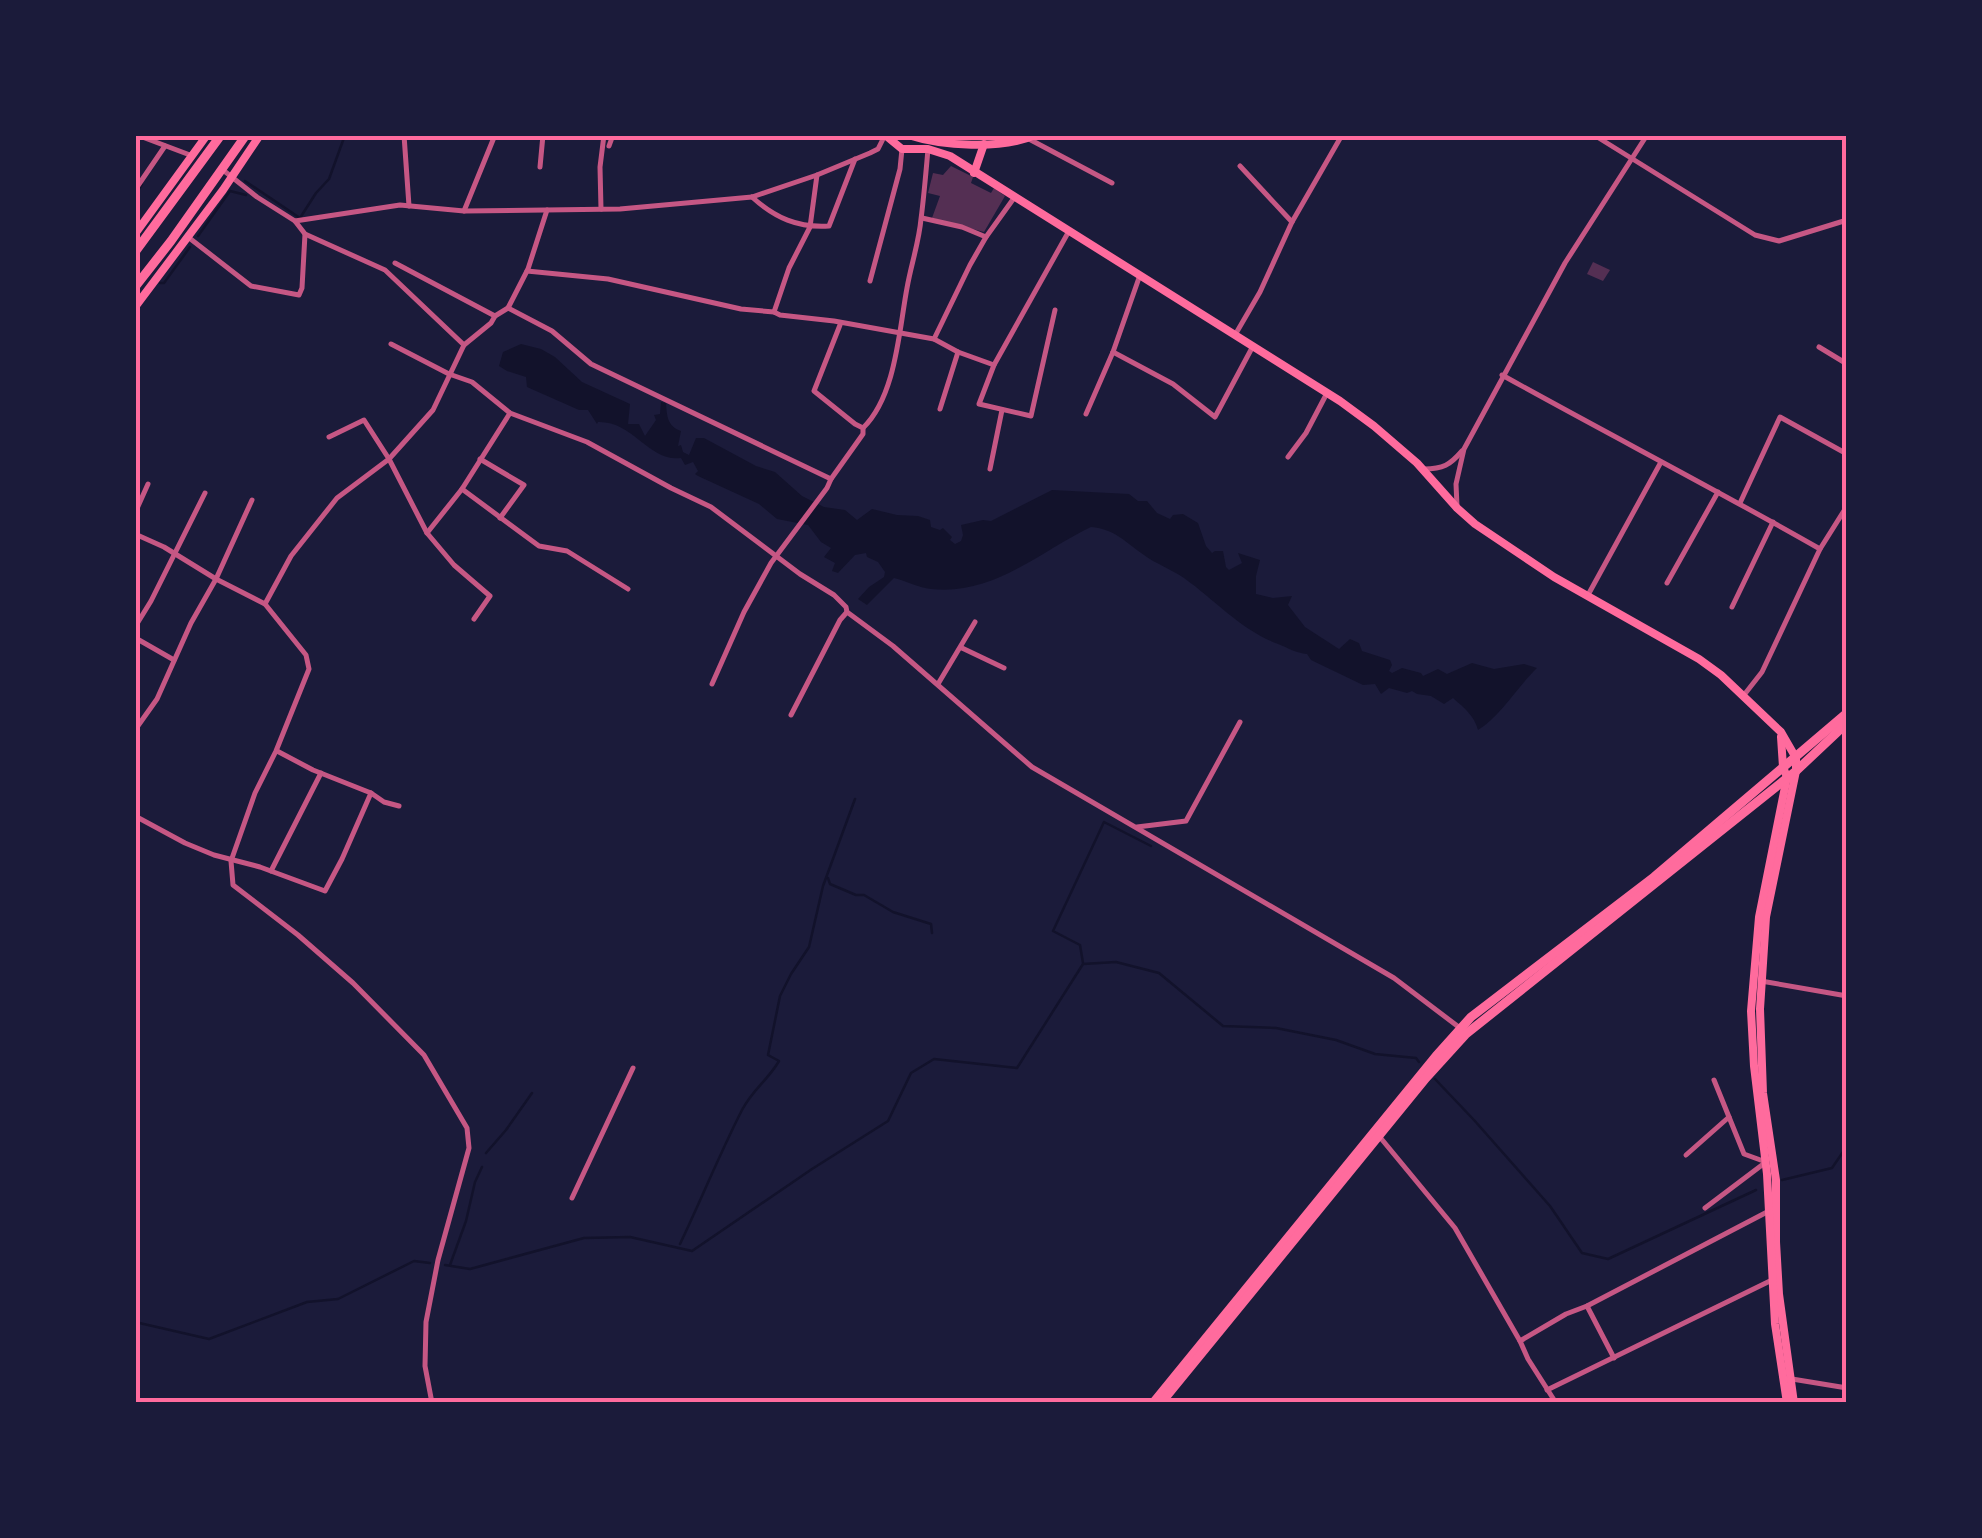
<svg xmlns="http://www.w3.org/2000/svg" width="1982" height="1538" font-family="Commissioner,sans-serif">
<rect width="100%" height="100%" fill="#1b1b3a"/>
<path fill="#12122b" d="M521 344 541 349 555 357 582 382 630 404 628 424H639L645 436 656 420 654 415 660 414 661 402 666 403C667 416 667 426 681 431L678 446 681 445 683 452 689 455 696 438H704L756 466 775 472 802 496 824 507 845 510 857 520 872 509 897 515 918 516 930 520 931 527 940 530 943 528 952 537 950 540 955 544 961 541 963 535 961 525 983 520 991 521 1052 490 1129 494 1138 501H1147L1157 513 1170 519 1173 515 1183 514 1198 523 1206 546 1212 553 1215 551H1223L1226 567 1229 570 1242 563 1238 553 1260 560 1256 576V594L1273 598 1292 596 1288 605 1305 627 1339 649 1350 639 1359 643 1362 651 1390 660 1392 665 1389 671 1392 673 1402 668 1421 673 1423 676 1438 669 1447 674 1472 663 1494 669 1524 664 1537 668C1518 686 1499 718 1478 730 1474 715 1464 708 1453 698L1444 704 1431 696 1417 694 1412 691 1407 693 1389 688 1381 694 1375 684 1363 685 1311 660 1307 654C1296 653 1288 648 1278 644 1241 630 1216 601 1184 578 1171 569 1156 564 1144 555 1125 542 1115 529 1091 527 1039 552 993 596 931 589 919 588 906 581 894 578L867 605 858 599 869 587 884 577 885 572 878 562 867 557 866 553 855 555 838 573 832 571 835 563 824 557 831 548 821 542 808 525 777 519 759 504 698 476 695 474 698 471 693 462 685 465 681 458C648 462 634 421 598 422L597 424 588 410H579L527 387 526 377 507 371 499 366 503 352Z"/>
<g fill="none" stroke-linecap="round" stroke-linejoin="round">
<g stroke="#12122b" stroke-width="2.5">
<polyline points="161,135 169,139"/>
<polyline points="245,181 300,218 316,193 329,179 345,135"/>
<polyline points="135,195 142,184"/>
<polyline points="198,236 230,191 246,195"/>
<polyline points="160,283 164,283 190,247"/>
<polyline points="828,878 830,884 856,895 864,895 893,912 931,924 932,933"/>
<polyline points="1083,963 1080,945 1053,931 1104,822 1151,846"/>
<polyline points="1435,1079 1474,1120 1550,1206 1582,1253 1608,1259 1756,1190"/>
<polyline points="486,1153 506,1130 532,1093"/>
<polyline points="1782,1180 1832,1168 1847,1146"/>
<path d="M680 1244C701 1200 720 1153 742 1110 753 1089 768 1080 779 1061L768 1055 780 996 791 974 809 947 823 886 855 799"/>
<polyline points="445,1265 470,1269 584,1238 630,1237 692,1251 812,1169 888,1121 911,1073 934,1059 1017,1068 1083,964 1116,962 1159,973 1223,1026 1276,1028 1336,1040 1375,1054 1416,1058 1419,1062"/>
<polyline points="450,1265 466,1221 475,1182 482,1167"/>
<polyline points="135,1322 209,1339 307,1302 338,1299 414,1261 430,1263"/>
</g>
</g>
<g fill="#542f53">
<polygon points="951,166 973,177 971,183 991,193 994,188 1005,196 984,232 932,218 940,196 928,193 933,173 943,175"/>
<polygon points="1593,262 1610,270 1603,281 1587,274"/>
</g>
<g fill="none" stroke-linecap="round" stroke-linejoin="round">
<g stroke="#c65784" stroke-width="5">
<polyline points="137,135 190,155"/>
<polyline points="404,135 409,206"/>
<polyline points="1594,135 1755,235 1779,241 1847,220"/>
<polyline points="1027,138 1112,183"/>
<polyline points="609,146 613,135"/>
<polyline points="1240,166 1292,222"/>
<polyline points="540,167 543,135"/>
<polyline points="223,170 257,197 295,221 305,234 385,270 464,345"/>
<polyline points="135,190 165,146"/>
<path d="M752 197C775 218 798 228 829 226L855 159"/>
<polyline points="601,209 600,167 604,135"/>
<polyline points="464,211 495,135"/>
<polyline points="922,218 962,227 986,237"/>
<polyline points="295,221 400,205 464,211 620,209 752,197 817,175 870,153 878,149 885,135"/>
<polyline points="188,237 251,286 299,295 302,288 305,234"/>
<polyline points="395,263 495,316"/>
<polyline points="527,271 608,279 741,309 774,312 780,315 834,321 934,339 958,352 994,365"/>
<polyline points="870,281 900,169 902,149"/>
<polyline points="508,308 552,331 591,364 831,479"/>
<polyline points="1055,310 1031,416 979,404 994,365 1069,231"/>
<polyline points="774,312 789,268 810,227 817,175"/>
<polyline points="1235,335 1260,292 1292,222 1342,135"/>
<polyline points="934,339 970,265 986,237 1014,198"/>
<polyline points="391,344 449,374 472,382 510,413 587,442 671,488 711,507 800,574 834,595 846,607 847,612 893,646 1032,767 1394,978 1460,1028"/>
<polyline points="1819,347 1847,364"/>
<polyline points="1113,352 1173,384 1215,417 1253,346"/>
<path d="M1502 375C1608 434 1715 489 1820 549L1762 672 1744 695"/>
<polyline points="940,409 958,352"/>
<polyline points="1086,414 1113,352 1140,275"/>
<path d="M863 428C896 396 899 330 907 288 911 265 919 242 921 219 924 196 926 172 928 149"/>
<polyline points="329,437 364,420 389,459 427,533 454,565 490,596 474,619"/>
<polyline points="1288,457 1306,433 1327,393"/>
<polyline points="480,459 524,485 500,518"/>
<polyline points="990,469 1002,410"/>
<path d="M1424 469C1443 469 1450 465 1462 451"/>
<polyline points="462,489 539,546 567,551 628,589"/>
<polyline points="1740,503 1780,417 1847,454"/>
<polyline points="1457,506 1456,484 1464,449 1565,263 1647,135"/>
<polyline points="135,513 148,484"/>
<polyline points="427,533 462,489 510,413"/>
<polyline points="135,534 164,547 216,579 265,604 306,655 309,669 276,751 255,793 231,861 233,885 298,935 353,983 424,1055 467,1128 469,1148 438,1260 426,1322 425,1366 432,1403"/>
<polyline points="1820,549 1847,506"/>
<polyline points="1667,583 1718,492"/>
<polyline points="1588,595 1661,462"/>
<polyline points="265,604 291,556 337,498 389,459 433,410 464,345 491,323 495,316 508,308 528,269 547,210"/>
<polyline points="1732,607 1773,522"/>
<polyline points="135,627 151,601 205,493"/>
<polyline points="135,640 139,640 174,660"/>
<polyline points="962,648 1004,668"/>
<polyline points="712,684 744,612 771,563 827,488 831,479 863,434 863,428 855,424 814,391 840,325"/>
<polyline points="938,684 975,622"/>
<polyline points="791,715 840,620 847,612"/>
<polyline points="135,730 157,699 191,623 216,579 252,500"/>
<polyline points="371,793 384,802 399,806"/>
<polyline points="135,816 185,843 214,855 260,867 325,891 342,859 371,793 313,770 277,751"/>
<polyline points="1137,827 1186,821 1240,722"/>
<polyline points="271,871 321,773"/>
<polyline points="1761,981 1847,996"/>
<polyline points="1714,1080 1744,1154 1766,1162"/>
<polyline points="1379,1136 1455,1228 1520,1341 1528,1359 1556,1403"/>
<polyline points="1686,1155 1729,1117"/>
<polyline points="572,1198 633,1068"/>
<polyline points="1705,1208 1766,1162"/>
<polyline points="1587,1306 1614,1358"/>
<polyline points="1520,1341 1566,1314 1587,1306 1769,1211"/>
<polyline points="1792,1379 1847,1388"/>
<polyline points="1547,1390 1772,1280"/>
</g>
<g stroke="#ff6b9d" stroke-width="8">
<polyline points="885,135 902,149 928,149 950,156 1340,401 1374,426 1417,463 1457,508 1475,524 1554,577 1699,659 1721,675 1781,732 1796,758 1796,771 1766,917 1760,1009 1763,1093 1776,1180 1776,1242 1779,1294 1794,1403"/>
<path d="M908 135C942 146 1001 150 1035 135"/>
<polyline points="974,173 984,144"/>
<polyline points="135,234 207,135"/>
<polyline points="135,307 223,190 260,135"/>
<polyline points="1781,737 1783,767 1787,777 1759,917 1751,1011 1754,1066 1767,1174 1775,1324 1787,1403"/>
</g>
<g stroke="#ff6b9d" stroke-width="9">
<polyline points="135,252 221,135"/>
<polyline points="135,287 171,241 246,135"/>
<polyline points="1153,1403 1436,1056 1471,1017 1654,877 1847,713"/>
<polyline points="1161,1403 1426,1078 1466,1034 1796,771 1847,723"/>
</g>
</g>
<rect width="1982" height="1538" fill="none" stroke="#1b1b3a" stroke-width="275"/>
<rect x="138" y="138" width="1706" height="1262" fill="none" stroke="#ff6b9d" stroke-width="4"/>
</svg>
